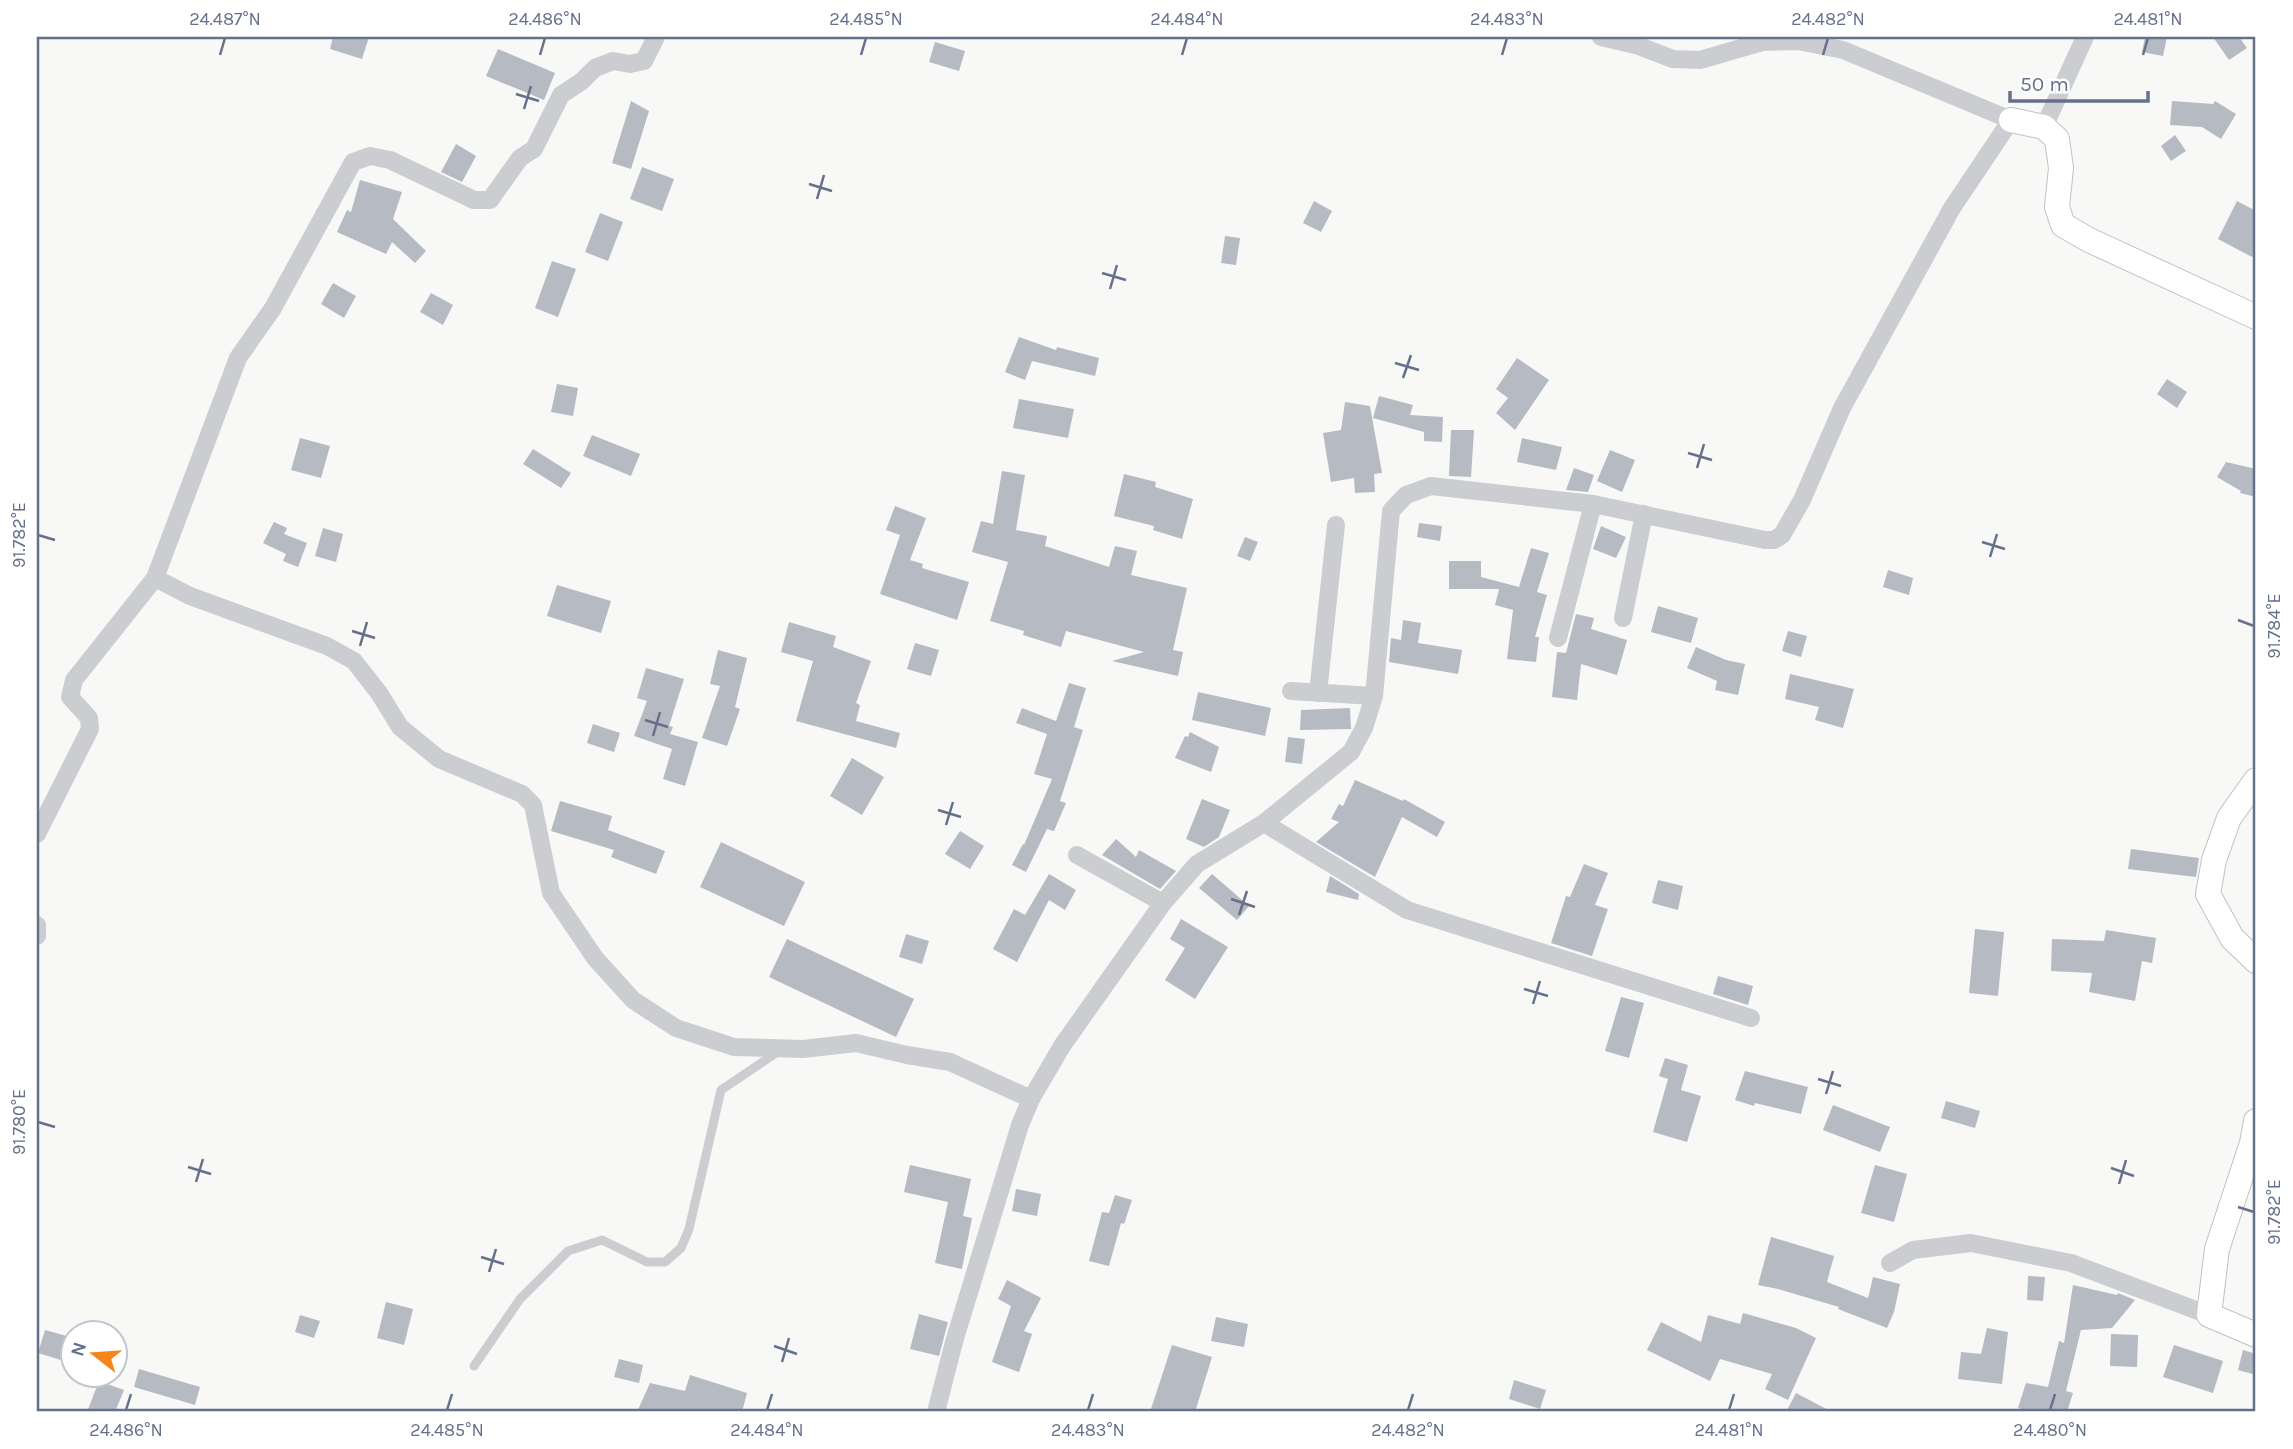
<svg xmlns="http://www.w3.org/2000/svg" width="2293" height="1449" font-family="Karla,sans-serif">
<rect width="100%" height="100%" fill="#f8f9f6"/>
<g fill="#b5bac3">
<polygon points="333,37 369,37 362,59 330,49"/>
<polygon points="2145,37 2167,37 2163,56 2142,52"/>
<polygon points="2213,37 2239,37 2247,48 2229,60"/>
<polygon points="935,42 965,51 959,71 929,62"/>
<polygon points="498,49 555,73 544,100 486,76"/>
<polygon points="631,101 649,111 631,169 612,163"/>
<polygon points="2172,101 2213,104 2215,101 2236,114 2221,139 2202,127 2170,125"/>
<polygon points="2175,135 2186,151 2171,161 2161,146"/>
<polygon points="456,144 476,156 462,182 441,172"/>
<polygon points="642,167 674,179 662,211 630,199"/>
<polygon points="360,180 402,192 393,219 426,251 415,263 392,242 386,254 337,232 347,210 351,212"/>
<polygon points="1314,201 1332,211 1321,232 1303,223"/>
<polygon points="2237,201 2256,211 2256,249 2252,257 2218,239"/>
<polygon points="600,213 623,222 608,261 585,252"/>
<polygon points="1225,236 1240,238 1236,265 1221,263"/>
<polygon points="552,261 576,269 558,317 535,308"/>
<polygon points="333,283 356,296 344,318 321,304"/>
<polygon points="431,293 453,305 443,325 420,312"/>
<polygon points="1019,337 1056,350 1057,347 1099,358 1095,376 1032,361 1025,380 1005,372"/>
<polygon points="1517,358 1549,380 1515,430 1496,413 1508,398 1496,389"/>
<polygon points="2167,379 2187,392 2177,408 2157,394"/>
<polygon points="557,384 578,388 573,416 551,412"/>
<polygon points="1379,396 1413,405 1410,415 1443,417 1442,442 1424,441 1424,432 1373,418"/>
<polygon points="1019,399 1074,409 1068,438 1013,428"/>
<polygon points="1345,402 1370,406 1382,473 1374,474 1375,492 1355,493 1354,478 1331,482 1323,433 1341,430"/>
<polygon points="1451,430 1474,430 1471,477 1449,476"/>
<polygon points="592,435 640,454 631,476 583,456"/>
<polygon points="300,438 330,446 321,478 291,470"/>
<polygon points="1522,438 1562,447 1556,470 1517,462"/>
<polygon points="533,449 571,473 561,488 523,464"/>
<polygon points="1610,450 1635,460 1622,492 1597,481"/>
<polygon points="2226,462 2256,469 2256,497 2240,493 2241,491 2217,477"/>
<polygon points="1574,468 1594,475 1588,492 1566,490"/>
<polygon points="1002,471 1025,475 1016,530 1047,536 1045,546 1109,567 1115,546 1137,551 1131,575 1187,588 1173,650 1183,652 1178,676 1112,661 1144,652 1066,631 1061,647 1023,635 1024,631 990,621 1008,562 972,552 981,521 993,524"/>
<polygon points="1124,474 1156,482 1155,487 1193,499 1182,539 1153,530 1154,526 1114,516"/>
<polygon points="895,506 926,518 910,560 923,564 922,568 969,582 957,620 880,594 900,535 886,530"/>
<polygon points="274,522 287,528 284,534 307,543 298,567 283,561 286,554 263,543"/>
<polygon points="1419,523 1442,526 1440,541 1417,537"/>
<polygon points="1601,526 1626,537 1616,558 1593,549"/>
<polygon points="323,528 343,534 336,562 315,556"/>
<polygon points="1245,537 1258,542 1250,561 1237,556"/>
<polygon points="1531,548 1549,553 1537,592 1547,595 1535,637 1539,637 1536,662 1507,659 1513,610 1495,605 1499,589 1449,589 1449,561 1481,561 1481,577 1519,587"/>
<polygon points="1888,570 1913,578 1909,595 1883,587"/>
<polygon points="557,585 611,601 601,633 547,616"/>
<polygon points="1658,606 1698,618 1691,643 1651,632"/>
<polygon points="1576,614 1594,618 1591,629 1627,640 1617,675 1581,664 1577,700 1552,697 1557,652 1566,653"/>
<polygon points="1403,620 1421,623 1418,643 1462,650 1458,674 1389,662 1391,638 1401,640"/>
<polygon points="789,622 836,636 833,647 871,661 856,703 860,705 856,721 900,733 896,748 796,721 813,661 781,652"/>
<polygon points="1788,631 1807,636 1801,657 1782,651"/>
<polygon points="915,643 939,650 931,676 907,669"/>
<polygon points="1696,647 1726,660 1745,664 1738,695 1715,690 1717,681 1687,668"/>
<polygon points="718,650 747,658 735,707 740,709 727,746 702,738 720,686 710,684"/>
<polygon points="646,668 684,679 669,726 673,727 670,734 698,742 685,786 663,779 672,749 634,736 647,701 637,698"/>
<polygon points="1790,674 1854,689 1843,728 1815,720 1819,707 1785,699"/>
<polygon points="1069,683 1086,688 1074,727 1083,730 1060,801 1066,803 1054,831 1047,829 1026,872 1012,865 1023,844 1024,845 1052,779 1034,774 1047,734 1016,723 1022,708 1056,721"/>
<polygon points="1198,692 1271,708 1265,736 1192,720"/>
<polygon points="1350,708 1351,729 1300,730 1301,710"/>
<polygon points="593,724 620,733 614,752 587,743"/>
<polygon points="1190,732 1219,747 1211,772 1175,758 1185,736 1188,737"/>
<polygon points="1288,737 1305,739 1302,764 1285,762"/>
<polygon points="852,758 884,777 862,815 830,796"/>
<polygon points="1355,780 1403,801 1404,799 1445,822 1437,837 1402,817 1375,877 1316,842 1339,822 1331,819 1339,804 1343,806"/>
<polygon points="1202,799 1230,810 1219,837 1204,847 1186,839"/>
<polygon points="560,801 612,816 608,830 665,851 656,874 611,857 614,850 551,831"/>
<polygon points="960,831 984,846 970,869 945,854"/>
<polygon points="1116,839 1136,857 1139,850 1176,871 1160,889 1102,855"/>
<polygon points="721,842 805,882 784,926 700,887"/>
<polygon points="2131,849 2199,858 2196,877 2128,869"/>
<polygon points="1584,864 1608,873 1595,905 1608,909 1592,956 1551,943 1566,896 1570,897"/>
<polygon points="1049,874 1076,890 1065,910 1049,900 1017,962 993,949 1014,909 1025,915"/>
<polygon points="1212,874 1249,906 1237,920 1199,888"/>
<polygon points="1330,876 1359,894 1358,900 1326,892"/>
<polygon points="1658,880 1683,886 1678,910 1652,903"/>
<polygon points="1181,919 1228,947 1195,999 1165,980 1185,948 1170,939"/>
<polygon points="1975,929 2004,932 1998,996 1969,993"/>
<polygon points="2106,930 2156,938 2152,963 2142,961 2135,1001 2089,992 2092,973 2051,971 2052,939 2104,941"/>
<polygon points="906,934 929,941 922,964 899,957"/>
<polygon points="787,939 914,999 896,1037 769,977"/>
<polygon points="1718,976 1753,986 1748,1005 1713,994"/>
<polygon points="1621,997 1644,1003 1629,1058 1605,1051"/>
<polygon points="1665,1058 1688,1065 1681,1090 1701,1096 1687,1142 1653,1132 1668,1079 1659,1076"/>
<polygon points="1745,1071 1808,1087 1801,1114 1755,1103 1754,1106 1735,1100"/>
<polygon points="1946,1101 1980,1111 1975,1128 1941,1118"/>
<polygon points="1833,1105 1890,1127 1880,1152 1823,1130"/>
<polygon points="910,1165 971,1179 963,1216 972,1218 962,1269 935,1263 948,1202 904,1192"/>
<polygon points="1875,1165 1907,1174 1894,1222 1861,1213"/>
<polygon points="1016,1189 1041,1194 1037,1216 1012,1211"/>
<polygon points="1115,1195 1132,1200 1124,1224 1121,1223 1109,1266 1089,1261 1102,1212 1109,1213"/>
<polygon points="1771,1237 1834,1256 1827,1282 1868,1298 1873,1277 1900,1284 1894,1312 1887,1328 1838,1309 1839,1307 1778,1289 1758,1285"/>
<polygon points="2028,1276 2045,1277 2043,1301 2027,1300"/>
<polygon points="1007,1280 1041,1298 1024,1331 1032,1334 1019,1372 992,1362 1011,1306 998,1299"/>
<polygon points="2073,1285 2117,1295 2118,1293 2135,1300 2112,1328 2081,1330 2066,1391 2073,1393 2067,1412 2032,1412 2018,1408 2026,1383 2048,1387 2059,1341 2064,1343"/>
<polygon points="386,1302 413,1309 404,1345 377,1338"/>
<polygon points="1743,1313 1796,1328 1816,1338 1788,1400 1765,1389 1772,1374 1720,1359 1710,1381 1647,1350 1661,1322 1701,1342 1708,1315 1740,1324"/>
<polygon points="919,1314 948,1322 939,1356 910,1349"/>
<polygon points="300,1315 320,1321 314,1338 295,1332"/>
<polygon points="1216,1317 1248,1324 1244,1347 1211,1341"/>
<polygon points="1987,1328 2008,1332 2002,1384 1958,1379 1961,1352 1981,1354"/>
<polygon points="45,1330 74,1338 74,1364 38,1353"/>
<polygon points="2111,1334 2138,1335 2137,1367 2110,1366"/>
<polygon points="1172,1345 1212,1357 1195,1412 1150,1412"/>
<polygon points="2174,1345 2223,1361 2213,1393 2163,1377"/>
<polygon points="2243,1350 2256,1354 2256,1375 2238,1370"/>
<polygon points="619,1359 643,1365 639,1383 614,1377"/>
<polygon points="139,1369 200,1387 195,1405 134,1387"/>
<polygon points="690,1375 747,1393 742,1412 637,1412 650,1383 685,1391"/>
<polygon points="1514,1380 1546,1390 1540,1409 1509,1399"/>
<polygon points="99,1381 124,1390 115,1412 87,1412"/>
<polygon points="1796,1393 1832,1412 1786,1412"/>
</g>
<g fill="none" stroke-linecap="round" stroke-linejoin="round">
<g stroke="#bfc1c8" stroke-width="26">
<g id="secondary">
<polyline points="2011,120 2044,127 2057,139 2061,168 2057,207 2063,225 2089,240 2256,317"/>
<polyline points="2256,780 2229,818 2214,860 2208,894 2232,938 2256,961"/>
<polyline points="2256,1121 2252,1143 2217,1249 2209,1315 2256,1335"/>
</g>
</g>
<polyline stroke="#cbcdd1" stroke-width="9" points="474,1366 520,1299 568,1251 602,1240 647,1262 665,1262 681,1248 689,1229 721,1090 779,1051"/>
<g stroke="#cbcdd1" stroke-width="18">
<polyline points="2044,127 2085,37"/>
<polyline points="155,578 190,596 327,646 354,661 379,693 400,727 439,759 522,794 533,805 551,893 595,958 633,1000 676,1028 734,1047 803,1049 856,1043 907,1055 950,1062 1031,1099"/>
<polyline points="1623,618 1644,514"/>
<polyline points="1558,638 1593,504"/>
<polyline points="1291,691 1374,696"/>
<polyline points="1318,693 1336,525"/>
<polyline points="1264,823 1407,910 1751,1018"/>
<polyline points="37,834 90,729 89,718 70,697 74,680 155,578 238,358 273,308 353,162 370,156 390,160 474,200 490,200 520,158 534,149 561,95 582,81 595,68 613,61 630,64 644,61 656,37"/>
<polyline points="1077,855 1163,903"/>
<polyline points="37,925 37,936"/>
<polyline points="1890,1263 1913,1250 1971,1243 2071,1263 2209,1315"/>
<polyline points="936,1412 954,1342 1020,1125 1031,1099 1062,1046 1163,903 1197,864 1264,823 1351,752 1364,728 1374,696 1391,511 1406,495 1431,486 1593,504 1765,540 1774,540 1782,535 1802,500 1842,408 1952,208 2011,120 1843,50 1798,41 1762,42 1700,60 1673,59 1639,46 1601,37"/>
</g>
<use href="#secondary" stroke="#fff" stroke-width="24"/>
</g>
<path fill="none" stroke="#65708a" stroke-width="2.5" d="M220 55 225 38M540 55 545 38M861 55 866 38M1182 55 1187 38M1502 55 1507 38M1823 55 1828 38M2143 55 2148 38M516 94 539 101M524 109 531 86M809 184 832 191M817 199 824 175M1102 273 1126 280M1110 289 1117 265M1395 363 1419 370M1403 378 1411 355M1688 453 1712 460M1697 468 1704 444M38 535 55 540M1982 542 2005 549M1990 557 1997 534M2238 620 2254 626M352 631 375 638M360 646 367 622M645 720 668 727M653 736 660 712M938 810 961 817M946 825 953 802M1231 899 1255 907M1239 915 1247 891M1524 989 1548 996M1533 1004 1540 981M1818 1079 1841 1086M1826 1094 1833 1071M38 1122 55 1127M188 1167 211 1174M2111 1168 2134 1176M196 1182 203 1159M2119 1184 2126 1160M2238 1207 2254 1212M481 1257 504 1264M489 1272 496 1249M774 1346 797 1354M782 1362 789 1338M126 1410 131 1394M447 1410 452 1394M767 1410 772 1394M1088 1410 1093 1394M1408 1410 1413 1394M1729 1410 1734 1394M2050 1410 2055 1394"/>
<rect width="2293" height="1449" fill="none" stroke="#ffffff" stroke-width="77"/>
<g transform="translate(94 1354) rotate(287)"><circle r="33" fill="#ffffff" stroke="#c1c6d0" stroke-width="2"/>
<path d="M0-5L12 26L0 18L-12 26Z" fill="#f4861a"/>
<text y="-10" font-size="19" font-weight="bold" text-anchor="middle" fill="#65708a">N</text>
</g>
<path d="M2010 91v10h138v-10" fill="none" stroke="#65708a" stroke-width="3.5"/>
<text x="2020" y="91" font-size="21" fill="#65708a" stroke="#ffffff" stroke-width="5" paint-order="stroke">50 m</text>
<rect x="38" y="38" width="2216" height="1372" fill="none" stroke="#65708a" stroke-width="2.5"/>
<g font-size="18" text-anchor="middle" fill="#65708a">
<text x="225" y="25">24.487°N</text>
<text x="545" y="25">24.486°N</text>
<text x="866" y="25">24.485°N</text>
<text x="1187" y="25">24.484°N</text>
<text x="1507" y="25">24.483°N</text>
<text x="1828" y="25">24.482°N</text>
<text x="2148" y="25">24.481°N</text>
<text transform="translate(19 535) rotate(-90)" y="6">91.782°E</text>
<text transform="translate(2274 626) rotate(-90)" y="6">91.784°E</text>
<text transform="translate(19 1122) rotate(-90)" y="6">91.780°E</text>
<text transform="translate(2274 1212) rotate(-90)" y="6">91.782°E</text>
<text x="126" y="1436">24.486°N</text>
<text x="447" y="1436">24.485°N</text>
<text x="767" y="1436">24.484°N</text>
<text x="1088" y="1436">24.483°N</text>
<text x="1408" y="1436">24.482°N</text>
<text x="1729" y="1436">24.481°N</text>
<text x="2050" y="1436">24.480°N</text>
</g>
</svg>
